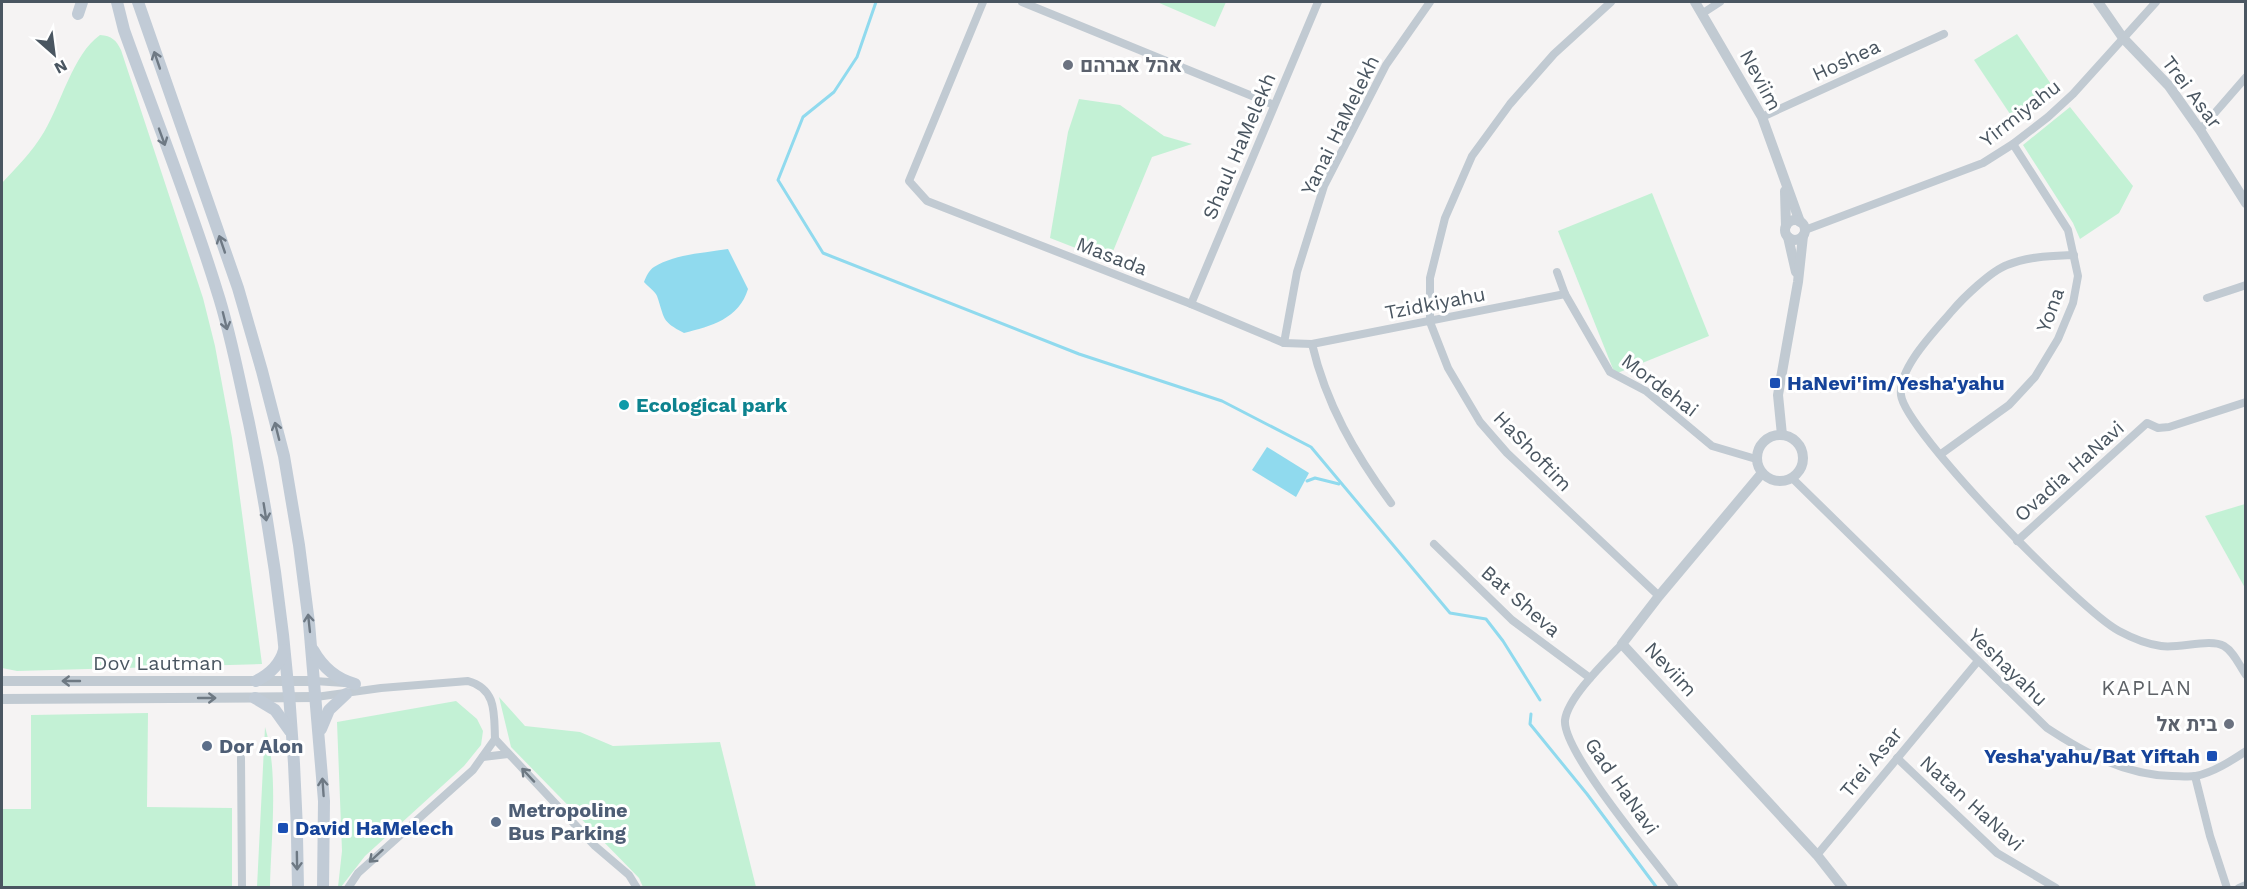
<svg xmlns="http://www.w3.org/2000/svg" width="2247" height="889" font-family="'Work Sans',Heebo,sans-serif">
<rect width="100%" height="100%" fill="#f5f3f3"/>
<g fill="#c3f1d5">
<polygon points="1157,2 1226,2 1215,27"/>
<polygon points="2017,34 2055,90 2012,117 1974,60"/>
<path d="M100 35C112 36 116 40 121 50L203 298 215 346 232 438 262 664 17 671 2 668V183C17 167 32 152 44 132 61 104 73 54 100 35Z"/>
<polygon points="1079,99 1120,105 1164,136 1192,144 1152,157 1109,261 1050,238 1068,132"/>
<polygon points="2070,107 2133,186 2119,213 2080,239 2073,223 2023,145"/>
<polygon points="1652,193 1709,336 1615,374 1558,231"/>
<polygon points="2245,504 2246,504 2245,588 2205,516"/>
<polygon points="499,697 525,726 580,732 613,746 720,742 756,887 643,887 639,878 511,747"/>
<polygon points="456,701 477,719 483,731 481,745 464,766 365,856 341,887 338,887 342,851 337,722"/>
<polygon points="148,713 147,807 232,808 232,887 2,887 2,809 31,809 31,715"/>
<path d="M265 727C279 772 271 839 270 887H257Z"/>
</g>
<g fill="#90daee">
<path d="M728 249 748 289C739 319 711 326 684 333 661 321 665 319 657 296 655 291 648 287 644 282 646 277 649 270 654 267 675 254 704 253 728 249Z"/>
<polygon points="1267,447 1309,473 1296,497 1252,470"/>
</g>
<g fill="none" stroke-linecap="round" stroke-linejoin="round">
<g stroke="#90daee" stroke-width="3">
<polyline points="876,2 857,57 834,92 803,117 778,180 823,253 1079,354 1222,401 1311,447 1450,613 1486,619 1503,641 1540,700"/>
<polyline points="1307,481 1315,478 1339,484"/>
<polyline points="1531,714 1530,724 1587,794 1657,888"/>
</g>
<g stroke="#c1cad2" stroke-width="8">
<polyline points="983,2 909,181 927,201 1191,304 1284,343 1312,344 1565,294"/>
<polyline points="1022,2 1274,105"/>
<polyline points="1611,2 1554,54 1510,104 1472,156 1445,218 1430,278 1430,322 1448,368 1480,422 1507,453 1659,596"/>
<polyline points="1703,13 1720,2"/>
<polyline points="1762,117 1944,34"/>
<polyline points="2200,130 2246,77"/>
<polyline points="1805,230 1983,163 2013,144 2048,117 2073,94 2156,2"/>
<path d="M2074 255C2052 256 2029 256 2007 265 1991 271 1963 298 1952 311 1935 331 1898 368 1901 395 1905 431 2082 612 2119 631 2132 638 2146 644 2161 646 2179 649 2210 638 2224 646 2234 652 2239 665 2246 675"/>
<polyline points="1557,272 1565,294 1610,372 1646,391 1712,446 1756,459"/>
<polyline points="2207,298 2246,285"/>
<polyline points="1191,304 1318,2"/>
<polyline points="1284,343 1297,272 1324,186 1386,65 1430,2"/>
<path d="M1312 344C1326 404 1355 454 1391 503"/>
<polyline points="1941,454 2009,405 2035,377 2058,339 2073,303 2078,276 2068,230 2013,144"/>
<path d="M1792 478 2047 728C2085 753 2125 775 2172 776 2180 776 2188 777 2196 776 2214 772 2231 761 2246 751"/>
<polyline points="2017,541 2147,423 2158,428 2169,427 2246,402"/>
<polyline points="1434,544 1512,620 1590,678"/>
<path d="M1622 644C1606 661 1568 697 1565 720 1562 751 1653 858 1675 888"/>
<polyline points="314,681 345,683"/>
<path d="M316 697 381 688 468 681C497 689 494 714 495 739"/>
<polyline points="483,757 508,754"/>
<polyline points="241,758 242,888"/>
<polyline points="1897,758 1997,853 2056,888"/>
<polyline points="2195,776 2210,836 2227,888"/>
<polyline points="1817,855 1978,661"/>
<polyline points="348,888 358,873 473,770 495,739 595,846 629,875 637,888"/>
<polyline points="2239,888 2246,885"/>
</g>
<g stroke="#c1cad2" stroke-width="10">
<polyline points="1695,2 1762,117 1800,222"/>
<polyline points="2098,2 2123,38 2169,86 2200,130 2246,203"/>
<polyline points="1785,191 1786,226"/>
<circle cx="1795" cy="230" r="10"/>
<polyline points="1788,237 1796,272"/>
<polyline points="1782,435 1778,395 1798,282 1803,236"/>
<circle cx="1780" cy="458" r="23"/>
<polyline points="1762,473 1659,596 1622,644 1817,855 1843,888"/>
<polyline points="2,681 314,681"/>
<polyline points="2,699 316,697"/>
</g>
<g stroke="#c1cbd6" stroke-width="12">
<path d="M117 2 124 30C155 117 190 203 217 291 231 334 239 379 249 423 281 576 297 732 298 888"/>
<polyline points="138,2 238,288 262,371 284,456 299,545 309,623 324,801 323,888"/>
<polyline points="78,14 82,2"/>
<path d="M313 650C323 668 336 679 355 684"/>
<path d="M256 681C270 674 280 665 284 650"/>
<polyline points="255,698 275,710 290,731"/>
<polyline points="321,729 329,710 346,694"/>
</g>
</g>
<defs><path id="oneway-shaft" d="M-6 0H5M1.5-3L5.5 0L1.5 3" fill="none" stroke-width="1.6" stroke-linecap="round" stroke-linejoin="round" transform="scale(1.5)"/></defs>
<g stroke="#6e7984">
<use href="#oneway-shaft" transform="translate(157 60) rotate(-109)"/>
<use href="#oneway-shaft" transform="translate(162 137) rotate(70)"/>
<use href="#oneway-shaft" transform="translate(222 244) rotate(-109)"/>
<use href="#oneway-shaft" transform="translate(225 321) rotate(76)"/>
<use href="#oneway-shaft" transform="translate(277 431) rotate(-104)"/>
<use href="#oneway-shaft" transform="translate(265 512) rotate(81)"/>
<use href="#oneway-shaft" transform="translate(309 623) rotate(-96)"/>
<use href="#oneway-shaft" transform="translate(323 787) rotate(-94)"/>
<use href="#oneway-shaft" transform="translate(297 861) rotate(89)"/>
</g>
<g stroke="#6e7983">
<use href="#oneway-shaft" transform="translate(71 681) rotate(180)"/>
<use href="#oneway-shaft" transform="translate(207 698)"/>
<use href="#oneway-shaft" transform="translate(528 775) rotate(-133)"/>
<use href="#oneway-shaft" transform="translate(376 856) rotate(138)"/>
</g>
<g fill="#6b7280" stroke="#fff" stroke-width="2">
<circle cx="1068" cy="65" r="6"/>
<circle cx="2229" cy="724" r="6"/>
</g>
<g fill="#1a4fb4" stroke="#fff" stroke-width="2">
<rect x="1769" y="377" width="12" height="12" rx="3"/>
<rect x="2206" y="750" width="12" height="12" rx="3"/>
<rect x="277" y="822" width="12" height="12" rx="3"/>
</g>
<circle fill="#0f9aa8" stroke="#fff" stroke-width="2" cx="624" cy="405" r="6"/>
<g fill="#5c6f8a" stroke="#fff" stroke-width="2">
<circle cx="207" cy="746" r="6"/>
<circle cx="496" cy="822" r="6"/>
</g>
<g text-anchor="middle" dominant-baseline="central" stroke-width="6" stroke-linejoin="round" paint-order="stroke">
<g font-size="20" fill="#4a5661" stroke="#fff">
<text transform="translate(1846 60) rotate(-25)">Hoshea</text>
<text transform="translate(1761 80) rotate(62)">Neviim</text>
<text transform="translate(2192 92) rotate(53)">Trei Asar</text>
<text transform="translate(2020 113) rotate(-38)">Yirmiyahu</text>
<text transform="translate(1340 125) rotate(-64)">Yanai HaMelekh</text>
<text transform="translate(1239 146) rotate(-67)">Shaul HaMelekh</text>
<text transform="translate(1112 256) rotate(21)">Masada</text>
<text transform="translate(1435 303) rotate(-11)">Tzidkiyahu</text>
<text transform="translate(2050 310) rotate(-70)">Yona</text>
<text transform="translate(1660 385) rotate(37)">Mordehai</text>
<text transform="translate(1533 451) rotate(46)">HaShoftim</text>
<text transform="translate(2069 471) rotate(-42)">Ovadia HaNavi</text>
<text transform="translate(1521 601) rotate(41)">Bat Sheva</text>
<text x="158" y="663">Dov Lautman</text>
<text transform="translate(2008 667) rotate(44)">Yeshayahu</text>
<text transform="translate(1671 669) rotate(47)">Neviim</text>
<text transform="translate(1871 762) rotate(-50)">Trei Asar</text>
<text transform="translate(1622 786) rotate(55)">Gad HaNavi</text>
<text transform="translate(1972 803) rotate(42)">Natan HaNavi</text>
</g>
<g font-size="20" font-weight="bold" fill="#5b616d" stroke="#fff" text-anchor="start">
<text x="1080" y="65">אהל אברהם</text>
<text x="2217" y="724" text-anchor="end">בית אל</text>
</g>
<g font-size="20" font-weight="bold" fill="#164399" stroke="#fff" text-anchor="start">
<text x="1787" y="383">HaNevi'im/Yesha'yahu</text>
<text x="2200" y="756" text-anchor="end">Yesha'yahu/Bat Yiftah</text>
<text x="295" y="828">David HaMelech</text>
</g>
<g font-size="20" font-weight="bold" fill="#0d838f" stroke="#fff" text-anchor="start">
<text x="636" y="405">Ecological park</text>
</g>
<g font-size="20" font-weight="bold" fill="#4e5e75" stroke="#fff" text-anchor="start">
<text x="219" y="746">Dor Alon</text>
<text x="508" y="810">Metropoline<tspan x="508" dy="23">Bus Parking</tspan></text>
</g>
<g font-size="21" letter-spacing="1.5" fill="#5f6368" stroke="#fff">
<text x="2147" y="687">KAPLAN</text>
</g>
</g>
<rect width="2247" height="889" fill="none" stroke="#4a5661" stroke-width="6"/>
<g transform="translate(54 54) rotate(152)" stroke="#ffffff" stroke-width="4.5" paint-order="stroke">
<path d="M0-4.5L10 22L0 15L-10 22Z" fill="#4a5661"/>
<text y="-9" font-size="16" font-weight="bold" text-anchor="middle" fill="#4a5661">N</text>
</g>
</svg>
